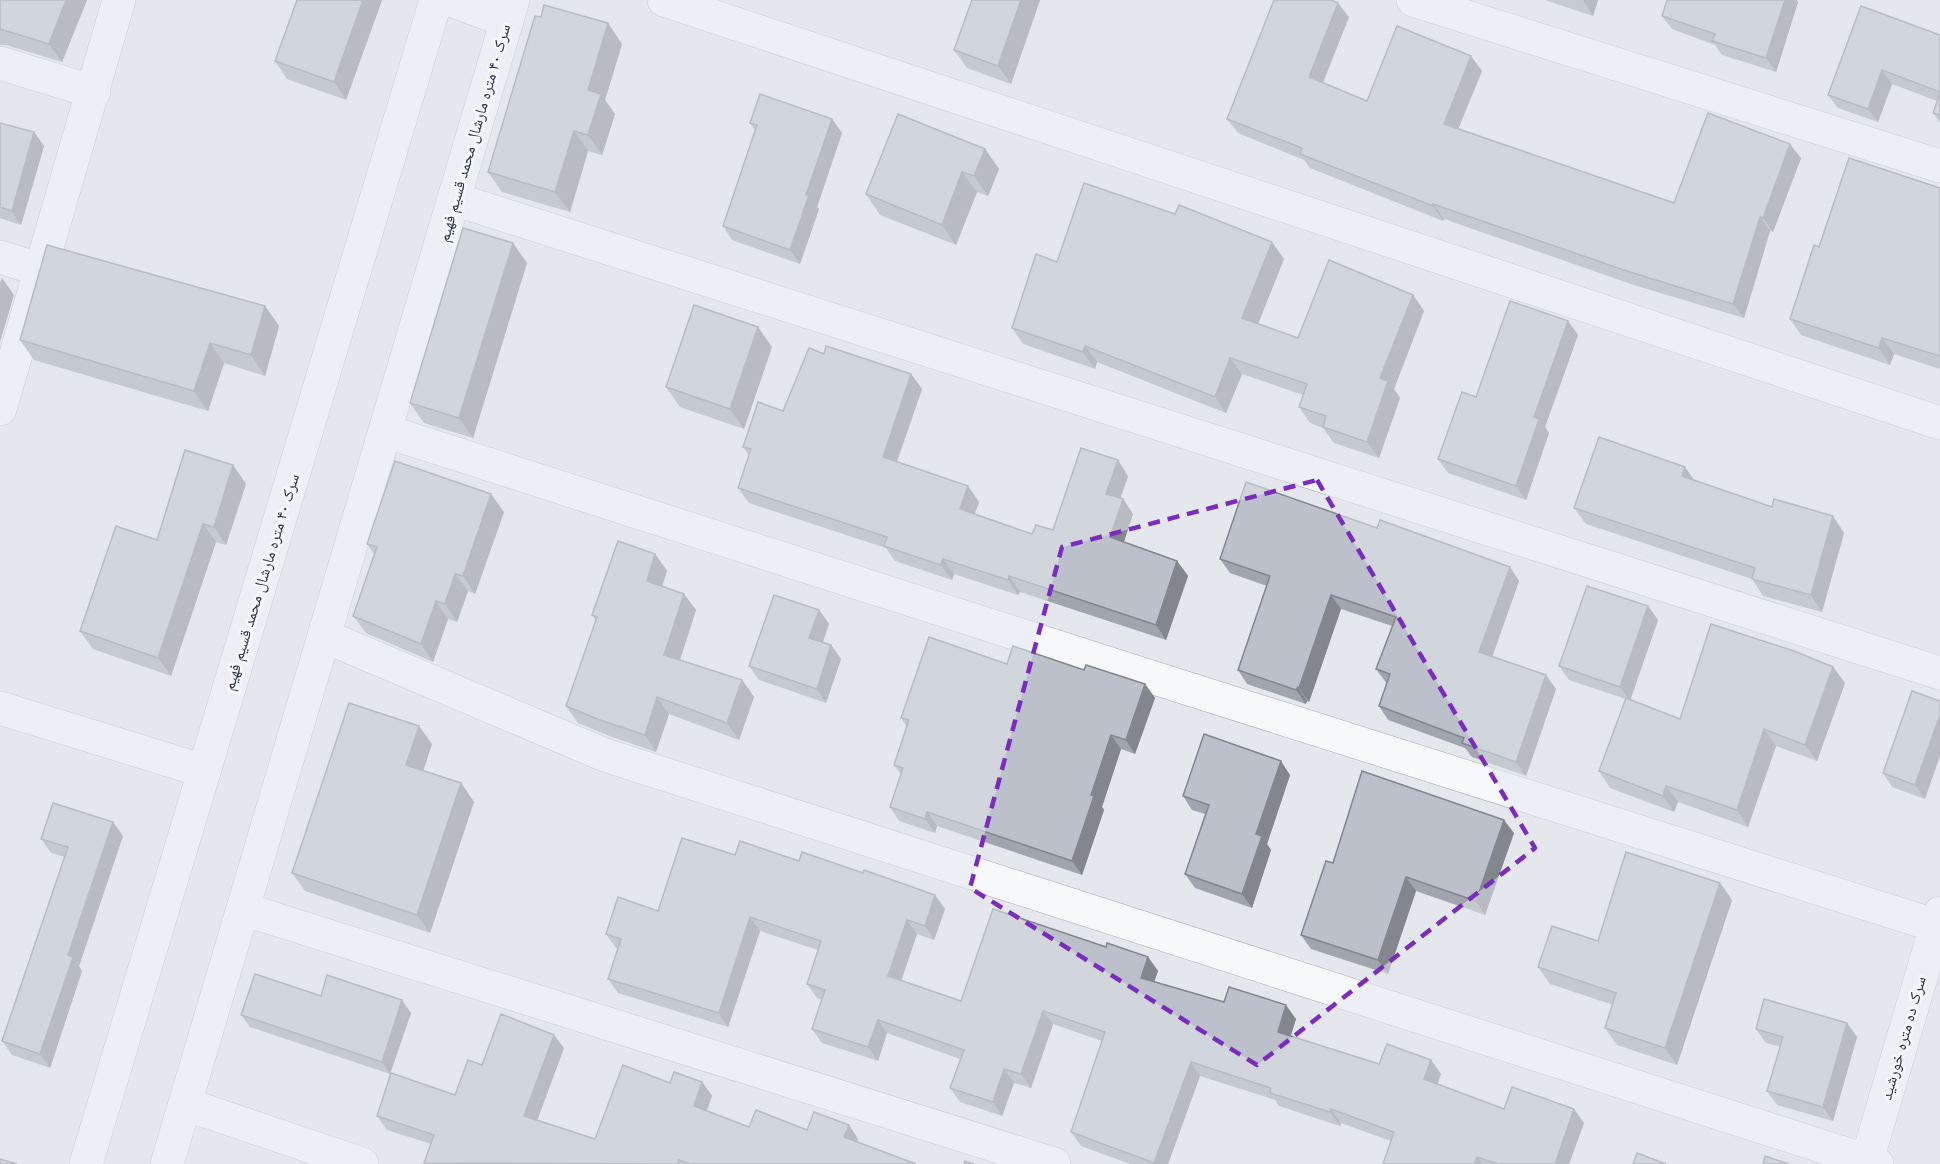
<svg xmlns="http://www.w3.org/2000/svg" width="1940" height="1164" font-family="Raleway,'Noto Naskh Arabic',sans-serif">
<rect width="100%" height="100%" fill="#e4e7ec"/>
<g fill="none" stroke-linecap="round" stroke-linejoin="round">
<g stroke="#a9aeb7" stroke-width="34">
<g id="minor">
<polyline points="451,0 507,21"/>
<polyline points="664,0 1940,423"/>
<polyline points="1413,0 1940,166"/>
<polyline points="0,63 94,92"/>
<polyline points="454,199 1940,673"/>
<polyline points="0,257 41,270"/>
<polyline points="0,409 119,0"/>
<polyline points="385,431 1148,676 1940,927"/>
<polyline points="324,636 605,755 1877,1164"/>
<polyline points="0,708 204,771"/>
<polyline points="243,909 1054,1164"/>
<polyline points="185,1104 362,1164"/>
<polyline points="86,1164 436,0"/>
<polyline points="167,1164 513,0"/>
<polyline points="1866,1164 1940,913"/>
</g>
</g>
<use href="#minor" stroke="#f7f8fa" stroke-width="33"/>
</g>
<g fill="#a1a5ae">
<polygon points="0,0 87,0 62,62 6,45 0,45"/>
<polygon points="297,0 382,0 346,100 287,79 275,61"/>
<polygon points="972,0 1040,0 1011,84 967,68 954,50"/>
<polygon points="1545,0 1598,0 1593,16"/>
<polygon points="1798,2 1776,72 1722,55 1715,45 1672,29 1662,16"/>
<polygon points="1349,17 1323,83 1367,101 1482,71 1458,129 1674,203 1801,158 1773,232 1770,231 1744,318 1637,286 1444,219 1443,221 1310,168 1304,160 1238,133 1227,119"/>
<polygon points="1940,35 1940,123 1933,113 1937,101 1892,84 1878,122 1838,108 1828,95"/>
<polygon points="622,44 605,100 615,114 602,155 588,151 570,212 502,192 488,172"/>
<polygon points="832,119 842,133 817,207 819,209 800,264 732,240 723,226 755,130 750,123"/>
<polygon points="0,123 34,132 44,146 21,225 0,218"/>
<polygon points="985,149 999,169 988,196 977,192 956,245 880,215 866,194"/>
<polygon points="1940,188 1940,369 1894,354 1890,365 1801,335 1790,319 1819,247"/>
<polygon points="1284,259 1258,323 1298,338 1413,295 1424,311 1394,389 1400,398 1379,458 1334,443 1323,428 1310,423 1299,407 1303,395 1242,374 1226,413 1097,362 1095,369 1023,344 1012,328 1057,262"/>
<polygon points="527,263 473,438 424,423 410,403"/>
<polygon points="265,306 279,326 265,376 224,363 208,411 34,360 20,340"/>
<polygon points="1568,321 1578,335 1545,427 1549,433 1526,500 1448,473 1438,459"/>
<polygon points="772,347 744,429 680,407 666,387"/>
<polygon points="824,354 911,374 922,389 897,462 979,502 974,514 1032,534 1053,530 1128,476 1120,498 1123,499 1133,514 1124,542 1177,561 1188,576 1166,640 1020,592 1018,595 954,574 952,580 895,561 886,548 749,503 738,488 749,455 743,447 783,411"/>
<polygon points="233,465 246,484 226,545 216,542 171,676 93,649 80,631"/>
<polygon points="1694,480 1844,533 1822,612 1763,596 1752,579 1586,524 1574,508"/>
<polygon points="504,512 475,594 468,591 457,622 448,619 433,662 366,633 353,616 374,554 367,544"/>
<polygon points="1377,528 1510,567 1519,581 1492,657 1556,689 1526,776 1472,757 1465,748 1388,720 1379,706 1387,684 1376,669 1392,626 1341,609 1309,702 1307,701 1306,704 1247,684 1238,670 1267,586 1230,573 1220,559"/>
<polygon points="655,554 667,571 662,586 696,610 680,660 742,680 754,697 739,740 669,714 656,752 612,737 578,723 566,706 596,621 592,615"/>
<polygon points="1648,606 1658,620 1630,700 1680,719 1833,667 1845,683 1817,761 1776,746 1748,827 1678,802 1674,812 1610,788 1599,771 1626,699 1569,680 1559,666"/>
<polygon points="819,610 829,624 823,642 831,645 841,659 826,703 759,680 749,666"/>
<polygon points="1007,664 1084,670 1145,684 1155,698 1135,754 1121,749 1102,807 1104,810 1082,875 937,826 935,833 899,821 890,807 901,774 894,765 907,727 901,718"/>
<polygon points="1912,691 1925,799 1892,787 1883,773"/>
<polygon points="432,744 423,771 461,783 474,802 430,933 305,891 292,873"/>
<polygon points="1290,775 1267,844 1271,850 1252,908 1195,888 1185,874 1205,814 1192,810 1183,796"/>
<polygon points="1514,833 1485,915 1416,891 1388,974 1311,949 1301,935 1333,863"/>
<polygon points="123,836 79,966 82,971 50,1068 12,1055 2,1041 65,857 51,853 41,839"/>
<polygon points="735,855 799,861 863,873 935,895 945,909 934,940 917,934 901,981 961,1001 1106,947 1148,957 1158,971 1154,981 1224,1002 1296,1019 1291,1036 1379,1064 1431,1060 1441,1074 1437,1084 1504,1109 1584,1123 1569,1164 1383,1164 1391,1141 1341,1123 1340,1126 1279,1106 1275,1100 1200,1076 1168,1164 1130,1164 1081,1146 1071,1132 1102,1041 1053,1024 1031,1088 1014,1083 1002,1116 960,1102 950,1088 960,1059 887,1033 878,1061 822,1043 812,1029 822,1000 817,998 807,984 818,950 760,931 728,1027 618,993 608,979 618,949 616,948 606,934 658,911"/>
<polygon points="1720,883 1732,900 1677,1065 1617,1045 1605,1028 1613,1005 1550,984 1538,967 1598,941"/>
<polygon points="411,1013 390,1074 250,1027 241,1015"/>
<polygon points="1847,1023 1857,1037 1833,1121 1777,1105 1767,1091 1780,1047 1766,1043 1756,1029"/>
<polygon points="564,1048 537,1120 595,1139 670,1083 702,1082 712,1096 707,1111 749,1127 807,1130 849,1125 858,1139 857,1142 916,1164 425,1164 431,1144 387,1130 377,1116 455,1095 482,1065"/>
</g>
<g fill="#83868d">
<polygon points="66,0 87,0 62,62 49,44"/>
<polygon points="363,0 382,0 346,100 334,82"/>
<polygon points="1021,0 1040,0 1011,84 998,66"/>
<polygon points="1584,0 1598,0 1593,16 1584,2"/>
<polygon points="1785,0 1797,0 1798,2 1776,72 1766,58"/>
<polygon points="1338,3 1349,17 1319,92 1309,77"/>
<polygon points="608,23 622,44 605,100 615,114 602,155 588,135 588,90"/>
<polygon points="1471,56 1482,71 1454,139 1444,124"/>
<polygon points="1882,70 1892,84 1878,122 1868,109"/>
<polygon points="832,119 842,133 817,207 819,209 800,264 790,250 806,195"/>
<polygon points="574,131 588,151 570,212 555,192"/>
<polygon points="34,132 44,146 21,225 12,211"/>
<polygon points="1790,144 1801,158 1773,232 1763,218"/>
<polygon points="985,149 999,169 988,196 974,176"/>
<polygon points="962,172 977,192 956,245 942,225"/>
<polygon points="1433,204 1444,219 1443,221 1433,206"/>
<polygon points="1760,217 1770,231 1744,318 1733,304"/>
<polygon points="1272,242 1284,259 1254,334 1242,318"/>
<polygon points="513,243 527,263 473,438 459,418"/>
<polygon points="2,278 14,295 0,342 0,283"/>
<polygon points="1413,295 1424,311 1394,389 1400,398 1379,458 1367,442 1380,378"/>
<polygon points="265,306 279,326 265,376 251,355"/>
<polygon points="1568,321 1578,335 1545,427 1549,433 1526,500 1516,486 1534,417"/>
<polygon points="758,327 772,347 744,429 730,409"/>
<polygon points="1882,338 1894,354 1890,365 1879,348"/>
<polygon points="210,343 224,363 208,411 194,391"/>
<polygon points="1085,346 1097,362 1095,369 1083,352"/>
<polygon points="1230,358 1242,374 1226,413 1215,397"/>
<polygon points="911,374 922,389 893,472 883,457"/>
<polygon points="1118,460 1128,476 1117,509 1106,494"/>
<polygon points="233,465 246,484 226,545 214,527"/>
<polygon points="1685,467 1696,483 1682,476"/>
<polygon points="968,486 979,502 971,524 960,509"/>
<polygon points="491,494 504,512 475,594 463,576"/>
<polygon points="1123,499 1133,514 1120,553 1110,537"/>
<polygon points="1833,516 1844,533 1822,612 1811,595"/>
<polygon points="203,524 216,542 171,676 158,658"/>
<polygon points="655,554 667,571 658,598 647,581"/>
<polygon points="943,559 954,574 952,580 941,565"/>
<polygon points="1177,561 1188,576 1166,640 1156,625"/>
<polygon points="1510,567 1519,581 1489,666 1479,652"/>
<polygon points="455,574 468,591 457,622 445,604"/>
<polygon points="1009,576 1020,592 1018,595 1008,580"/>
<polygon points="684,594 696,610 676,672 664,655"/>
<polygon points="1331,595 1341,609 1309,702 1299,688"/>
<polygon points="436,601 448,619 433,662 421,644"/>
<polygon points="1648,606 1658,620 1630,701 1620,687"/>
<polygon points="819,610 829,624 819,652 809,638"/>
<polygon points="831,645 841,659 826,703 817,689"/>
<polygon points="1833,667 1845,683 1817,761 1805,745"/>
<polygon points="1546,675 1556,689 1526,776 1516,762"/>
<polygon points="742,680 754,697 739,740 727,723"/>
<polygon points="1145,684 1155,698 1135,754 1126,740"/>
<polygon points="1298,687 1307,701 1306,704 1296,690"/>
<polygon points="657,697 669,714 656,752 645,735"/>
<polygon points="1940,715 1940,756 1925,799 1915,785"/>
<polygon points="419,726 432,744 419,783 406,765"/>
<polygon points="1764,729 1776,746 1748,827 1737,810"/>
<polygon points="1111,735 1121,749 1102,807 1104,810 1082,875 1072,861 1091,795"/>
<polygon points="1281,761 1290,775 1267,844 1271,850 1252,908 1242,894 1256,834"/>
<polygon points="461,783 474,802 430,933 417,915"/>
<polygon points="1666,786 1678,802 1674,812 1663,796"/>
<polygon points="927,812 937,826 935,833 925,819"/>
<polygon points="1504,820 1514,833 1485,915 1476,901"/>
<polygon points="113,822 123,836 79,966 82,971 50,1068 40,1054 68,955"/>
<polygon points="1406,877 1416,891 1388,974 1378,960"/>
<polygon points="1720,883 1732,900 1677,1065 1665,1048"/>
<polygon points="935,895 945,909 934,940 925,926"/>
<polygon points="750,917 760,931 728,1027 719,1013"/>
<polygon points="907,920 917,934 898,990 888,976"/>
<polygon points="1148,957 1158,971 1151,991 1141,978"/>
<polygon points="402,1000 411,1013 390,1074 382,1062"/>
<polygon points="1286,1005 1296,1019 1287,1046 1278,1032"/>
<polygon points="1043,1011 1053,1024 1031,1088 1021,1074"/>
<polygon points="878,1020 887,1033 878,1061 868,1047"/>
<polygon points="1847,1023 1857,1037 1833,1121 1823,1107"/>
<polygon points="554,1035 564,1048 534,1129 524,1116"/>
<polygon points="1431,1060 1441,1074 1434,1093 1424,1079"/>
<polygon points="1191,1062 1200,1076 1168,1164 1155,1164 1154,1163"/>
<polygon points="1004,1069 1014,1083 1002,1116 993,1102"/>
<polygon points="702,1082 712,1096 703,1120 694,1106"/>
<polygon points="1331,1109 1341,1123 1340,1126 1330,1112"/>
<polygon points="1574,1109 1584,1123 1569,1164 1555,1164"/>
<polygon points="849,1125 858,1139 854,1150 844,1137"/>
<polygon points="1477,1157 1482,1164 1474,1164"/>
</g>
<g fill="#bbc0ca" stroke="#83868d" stroke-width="1.5">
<polygon points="0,0 66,0 49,44 0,29"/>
<polygon points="297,0 363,0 334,82 275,61"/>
<polygon points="972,0 1021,0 998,66 954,50"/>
<polygon points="1274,0 1331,0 1338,3 1309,77 1367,101 1397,26 1471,56 1444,124 1674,203 1708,113 1790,144 1763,218 1760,217 1733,304 1627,271 1433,204 1433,206 1300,154 1302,148 1227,119"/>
<polygon points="1667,0 1785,0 1766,58 1712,41 1715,34 1662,16"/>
<polygon points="544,5 608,23 588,90 601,94 588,135 574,131 555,192 488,172 535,16 541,17"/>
<polygon points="1861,6 1940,35 1940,92 1882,70 1868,109 1828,95"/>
<polygon points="1940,93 1940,115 1933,113"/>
<polygon points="760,94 832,119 806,195 809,195 790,250 723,226 757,125 750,123"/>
<polygon points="898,114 985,149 974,176 962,172 942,225 866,194"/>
<polygon points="0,123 34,132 12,211 0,207"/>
<polygon points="1849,158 1940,188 1940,356 1882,338 1879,348 1790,319 1814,245 1819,247"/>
<polygon points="1084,183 1175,214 1179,205 1272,242 1242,318 1298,338 1329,260 1413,295 1380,378 1388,381 1367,442 1323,427 1326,416 1299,407 1307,384 1230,358 1215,397 1085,346 1083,352 1012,328 1036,254 1057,262"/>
<polygon points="463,228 513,243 459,418 410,403"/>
<polygon points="47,245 265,306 251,355 210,343 194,391 20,340"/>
<polygon points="1510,301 1568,321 1534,417 1539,419 1516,486 1438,459 1462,392 1476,397"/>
<polygon points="694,305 758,327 730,409 666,387"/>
<polygon points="826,346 911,374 883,457 968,486 960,509 1032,534 1036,525 1053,530 1081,448 1118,460 1106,494 1123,499 1110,537 1177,561 1156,625 1009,576 1008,580 943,559 941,565 884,546 887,537 738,488 751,449 743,447 758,402 783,411 809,348 824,354"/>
<polygon points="1599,437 1685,467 1682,476 1772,507 1774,499 1833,516 1811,595 1752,579 1755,568 1574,508"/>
<polygon points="185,450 233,465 214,527 203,524 158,658 80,631 116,526 157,540"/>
<polygon points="395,461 491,494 463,576 455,574 445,604 436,601 421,644 353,616 377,547 367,544"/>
<polygon points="1246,482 1377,528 1380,520 1510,567 1479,652 1546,675 1516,762 1462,743 1464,738 1379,706 1390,674 1376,669 1396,617 1331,595 1299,688 1298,687 1296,690 1238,670 1270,576 1220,559"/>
<polygon points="618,541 655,554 647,581 684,594 664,655 742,680 727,723 657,697 645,735 600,720 566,706 597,617 592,615"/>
<polygon points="1587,586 1648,606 1620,687 1559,666"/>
<polygon points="774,595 819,610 809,638 831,645 817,689 749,666"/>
<polygon points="1711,624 1794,651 1833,667 1805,745 1764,729 1737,810 1666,786 1663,796 1599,771 1626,698 1680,719"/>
<polygon points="929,637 1007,664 1013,646 1084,670 1086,665 1145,684 1126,740 1111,735 1091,795 1094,796 1072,861 927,812 925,819 890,807 903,768 894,765 909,720 901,718"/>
<polygon points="1912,691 1940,701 1940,715 1915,785 1883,773"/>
<polygon points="349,703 419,726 406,765 461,783 417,915 292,873"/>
<polygon points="1204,734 1281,761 1256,834 1262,836 1242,894 1185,874 1209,805 1183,796"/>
<polygon points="1362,771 1504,820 1476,901 1406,877 1378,960 1301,935 1326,861 1333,863"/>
<polygon points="53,803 113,822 68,955 73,957 40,1054 2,1041 68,847 41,839"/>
<polygon points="682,838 735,855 740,841 799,861 802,852 863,873 864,870 935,895 925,926 907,920 888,976 961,1001 993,909 1106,947 1107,943 1148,957 1141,978 1224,1002 1229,987 1286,1005 1278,1032 1379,1064 1387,1044 1431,1060 1424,1079 1504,1109 1512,1087 1574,1109 1555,1164 1498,1164 1477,1157 1474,1164 1383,1164 1394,1132 1331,1109 1330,1112 1270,1093 1271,1088 1191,1062 1154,1163 1071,1132 1105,1032 1043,1011 1021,1074 1004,1069 993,1102 950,1088 964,1050 878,1020 868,1047 812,1029 825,990 807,984 821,941 750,917 719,1013 608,979 621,939 606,934 618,897 658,911"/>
<polygon points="1626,852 1720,883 1665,1048 1605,1028 1616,993 1538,967 1552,926 1598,941"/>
<polygon points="255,974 321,996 327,975 402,1000 382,1062 241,1015"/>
<polygon points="1764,999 1847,1023 1823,1107 1767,1091 1783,1037 1756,1029"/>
<polygon points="501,1014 554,1035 524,1116 595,1139 623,1065 670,1083 674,1072 702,1082 694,1106 749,1127 756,1110 807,1130 814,1112 849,1125 844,1137 916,1164 690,1164 679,1160 678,1164 424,1163 434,1135 377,1116 391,1073 455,1095 468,1060 482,1065"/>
<polygon points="1637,1153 1666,1164 1633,1164"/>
<polygon points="1765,1156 1789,1164 1763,1164"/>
<polygon points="0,1159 17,1164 0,1164"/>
<polygon points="965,1161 974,1164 964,1164"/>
</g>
<path d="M0 0H1940V1164H0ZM1317 480 1535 848 1257 1065 970 888 1062 547Z" fill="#e4e7ec" fill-opacity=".55" fill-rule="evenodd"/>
<path fill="none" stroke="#7b2cbf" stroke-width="4.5" stroke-dasharray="12 8" stroke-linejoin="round" d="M1317 480 1535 848 1257 1065 970 888 1062 547Z"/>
<g text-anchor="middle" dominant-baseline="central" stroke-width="6" stroke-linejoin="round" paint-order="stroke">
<g font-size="16" fill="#2b3445" stroke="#f4f6f9">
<text transform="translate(474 133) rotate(-74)">سرک ۴۰ متره مارشال محمد قسیم فهیم</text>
<text transform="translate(261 582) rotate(-73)">سرک ۴۰ متره مارشال محمد قسیم فهیم</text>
<text transform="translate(1903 1038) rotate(-74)">سرک ده متره خورشید</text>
</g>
</g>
</svg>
